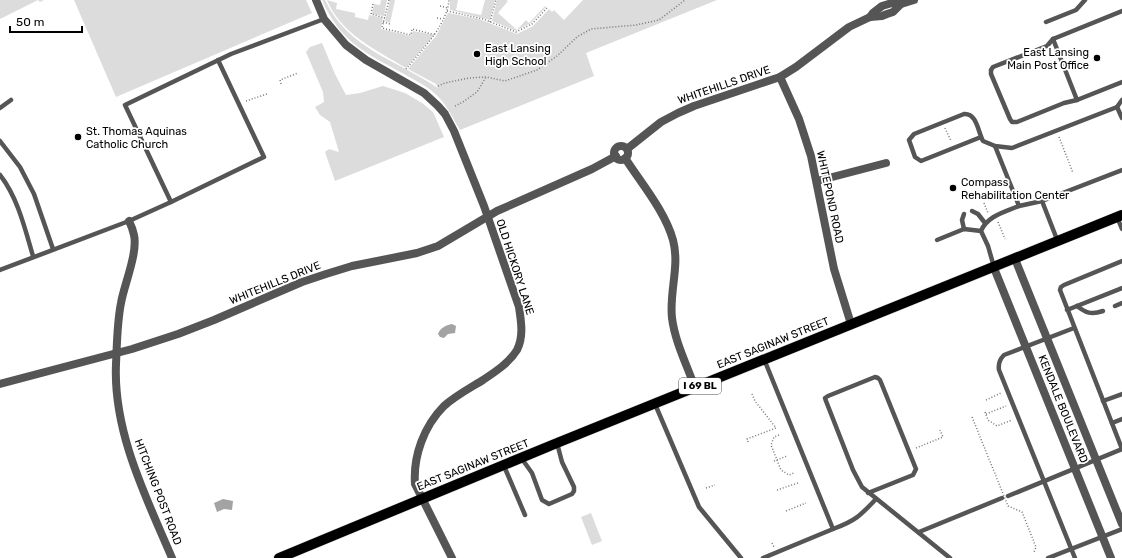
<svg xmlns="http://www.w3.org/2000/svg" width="1122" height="558" font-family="Rubik,sans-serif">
<rect width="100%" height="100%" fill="#fff"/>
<g fill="#dcdcdc">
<polygon points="0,0 44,0 40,2 38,0 0,19"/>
<polygon points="74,0 306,0 312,13 116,97"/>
<path d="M322 0H325C348 49 397 60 438 88L436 84 408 69 436 36 448 13 479 19 517 34 533 26 549 9 552 12 554 10 564 20 583 0H717L586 53 594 76 460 130C452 117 445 101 433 92 425 85 414 80 404 74 366 53 341 43 322 0Z"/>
<path d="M327 0 337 3 336 9 355 13V17L368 20 369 15 383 18 381 29 411 36 413 31 434 35 406 68C376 50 341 34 327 0Z"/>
<polygon points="381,0 387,0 384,16 372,14 374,4 380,5"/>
<polygon points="390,0 395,0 390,23 385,21"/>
<polygon points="450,0 458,0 456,10 481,15 485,0 495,0 490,20 450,10"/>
<polygon points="497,0 506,0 508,1 498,13 517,30 526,20 529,23 545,6 546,7 531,23 516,31 492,21"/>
<polygon points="322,43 335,74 346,95 360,93 383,86 405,93 422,103 433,112 444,137 335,181 325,152 329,149 339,152 330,122 320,115 315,107 324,102 323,92 306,52 310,47"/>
<polygon points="591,513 602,541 592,545 581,517"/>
</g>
<g fill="#a3a3a3">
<path d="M452 324 456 326 455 333 448 334 444 338 440 337 438 334C440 328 446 325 452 324Z"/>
<polygon points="223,499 233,501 232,510 224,509 217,512 214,503"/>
</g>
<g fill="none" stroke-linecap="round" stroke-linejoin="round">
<g stroke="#dbdbdb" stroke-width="11">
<polyline id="primary" points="279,558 557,443 1122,215"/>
</g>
<g stroke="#777" stroke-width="1.5" stroke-dasharray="1 2" stroke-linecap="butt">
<polyline points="389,0 382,28 411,35 412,29 436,35"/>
<polyline points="373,4 371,14 385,18"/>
<polyline points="440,6 448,8"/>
<polyline points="447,11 483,19 516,32 532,24 547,8"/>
<polyline points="437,18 442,19"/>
<polyline points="383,22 390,24"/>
<polyline points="490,22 496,0"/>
<path d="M406 69C422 50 447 25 449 0"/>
<polyline points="281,84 280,80 298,73"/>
<polyline points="438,86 445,83 469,78 486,77 505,81 537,70 557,56 577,37 591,29 636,25 659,20 685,0"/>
<polyline points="246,101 267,94"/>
<polyline points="455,106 463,102 477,92 486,77"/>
<polyline points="945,128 951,141"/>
<polyline points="1059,137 1073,173"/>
<polyline points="984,203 988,213"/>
<polyline points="998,222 1005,239"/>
<polyline points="986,400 1001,393"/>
<polyline points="985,412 988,420 997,426 1012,420"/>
<polyline points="986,414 1006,406"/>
<polyline points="779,435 774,437 771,445 781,470 789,475 794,473"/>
<polyline points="748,442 747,439 776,428 755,401 752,394"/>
<polyline points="916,448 943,437 940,430"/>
<polyline points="774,461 787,456"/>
<polyline points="706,488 715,485"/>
<polyline points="777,490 798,483"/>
<polyline points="786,511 806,503"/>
<polyline points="772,543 774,547"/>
</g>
<g stroke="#555" stroke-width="4.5">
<polyline points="1122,11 1053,39 1077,100 1122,82"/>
<polyline points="1046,22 1076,10 1085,0"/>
<polyline points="1053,39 1047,46 993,67 991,70 991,74 1010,119 1012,122 1017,122 1064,103 1077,100"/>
<polyline points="1117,107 1122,118"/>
<polyline points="0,108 11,100"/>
<path d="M981 137 921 161 915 157 909 140 914 134 964 114C977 113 978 132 983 141L995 146 1012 148 1117 107 1122 100"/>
<polyline points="0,141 20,167 34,194 53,249"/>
<path d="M0 175C18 198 25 229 33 256"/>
<polyline points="1042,201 1058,242"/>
<polyline points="171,202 264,157 218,60"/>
<polyline points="1019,206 1042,201 1122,170"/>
<polyline points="972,211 978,214 985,223"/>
<polyline points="1117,217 1122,229"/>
<polyline points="964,229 962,220 964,214"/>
<polyline points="937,240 964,229 981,231"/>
<polyline points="1122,261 1064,285 1061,287 1060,290 1122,449"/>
<path d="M994 267 988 246 981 231C987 216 1005 212 1019 206L995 146"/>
<polyline points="0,270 129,221 171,202 125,105 231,54 324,19"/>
<path d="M1077 306C1086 313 1091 315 1103 311"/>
<polyline points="1115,306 1122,303"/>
<polyline points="1067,310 1122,288"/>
<path d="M1074 328 1004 355C999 360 998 364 999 370L1075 558"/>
<polyline points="1103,401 1122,394"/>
<polyline points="655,404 699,507 741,558"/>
<polyline points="1112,423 1122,419"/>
<polyline points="522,459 532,473 542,500 549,504 572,494 574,491 574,487 562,462 557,443"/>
<polyline points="504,466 525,515"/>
<polyline points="868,493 913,475 916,469 880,380 878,378 875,377 828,396 825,398 826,401 853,470 862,487 950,558"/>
<polyline points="1008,496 1122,449"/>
<path d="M833 529C855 521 860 516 876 499"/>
<polyline points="919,532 1002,498"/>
<polyline points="763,558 833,529 764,359"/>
<polyline points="1048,558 1122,529"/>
</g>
<g stroke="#555" stroke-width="8">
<path d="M316 0 324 19 346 45 366 60 424 93 438 106 445 114 454 131 484 206 519 307C521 321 524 336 517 350 509 363 495 372 483 380 470 388 455 396 444 406 424 426 413 456 415 484L452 558"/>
<polyline points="870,17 873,13 882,6 892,3 901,4 914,0"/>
<polyline points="780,77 799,119 811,156 834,269 851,324"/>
<circle cx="621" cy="153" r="7"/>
<polyline points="627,149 661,122 678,113 694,106 780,77 796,67 849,27 870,17 882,16 887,14 893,12 901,4"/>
<path d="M625 158C641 183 665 211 673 240 680 266 669 292 672 318 675 342 687 365 695 388"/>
<polyline points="817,181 886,163"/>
<path d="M129 221C131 225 133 230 134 235 138 253 124 285 121 303 117 323 117 344 116 364 113 432 146 497 172 558"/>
<polyline points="1015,259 1122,524"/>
<polyline points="994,268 1111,558"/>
<polyline points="0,384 132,349 178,334 214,320 302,282 326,274 352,266 417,253 438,246 497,211 592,169 616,156"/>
</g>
<use href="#primary" stroke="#000" stroke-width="10"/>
<polyline stroke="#777" stroke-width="1.5" stroke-dasharray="1 2" stroke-linecap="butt" points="972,417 1008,506 1022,512 1036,547 1034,552"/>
</g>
<g fill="#000" stroke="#fff" stroke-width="1.5">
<circle cx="477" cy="54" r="4"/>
<circle cx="1097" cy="58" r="4"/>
<circle cx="78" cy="137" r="4"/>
<circle cx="953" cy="188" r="4"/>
</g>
<g text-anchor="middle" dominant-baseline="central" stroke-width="3.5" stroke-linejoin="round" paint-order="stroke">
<rect fill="#fff" stroke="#4c4c4c" stroke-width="1" x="679" y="378" width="42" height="16" rx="3"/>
<g font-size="10" font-weight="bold" fill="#000">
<text x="700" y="386">I 69 BL</text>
</g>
<g font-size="11" fill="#000" stroke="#fff" text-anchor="start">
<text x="485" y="48">East Lansing<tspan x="485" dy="13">High School</tspan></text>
<text x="1089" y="52" text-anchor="end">East Lansing<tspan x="1089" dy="13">Main Post Office</tspan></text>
<text x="86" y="131">St. Thomas Aquinas<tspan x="86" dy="13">Catholic Church</tspan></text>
<text x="961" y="182">Compass<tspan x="961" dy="13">Rehabilitation Center</tspan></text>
</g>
<g font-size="11" fill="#000" stroke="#fff">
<text transform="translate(724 85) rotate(-19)">WHITEHILLS DRIVE</text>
<text transform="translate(830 197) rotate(78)">WHITEPOND ROAD</text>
<text transform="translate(515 267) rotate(72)">OLD HICKORY LANE</text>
<text transform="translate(275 283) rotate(-22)">WHITEHILLS DRIVE</text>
<text transform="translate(773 343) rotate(-22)">EAST SAGINAW STREET</text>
<text transform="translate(1063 409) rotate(68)">KENDALE BOULEVARD</text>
<text transform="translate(473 465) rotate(-22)">EAST SAGINAW STREET</text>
<text transform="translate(158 492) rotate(69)">HITCHING POST ROAD</text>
</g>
</g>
<path d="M10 26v6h72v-6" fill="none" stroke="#000000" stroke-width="2"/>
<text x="16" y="26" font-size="12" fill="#000000" stroke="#ffffff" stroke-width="3" paint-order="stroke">50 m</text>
</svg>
